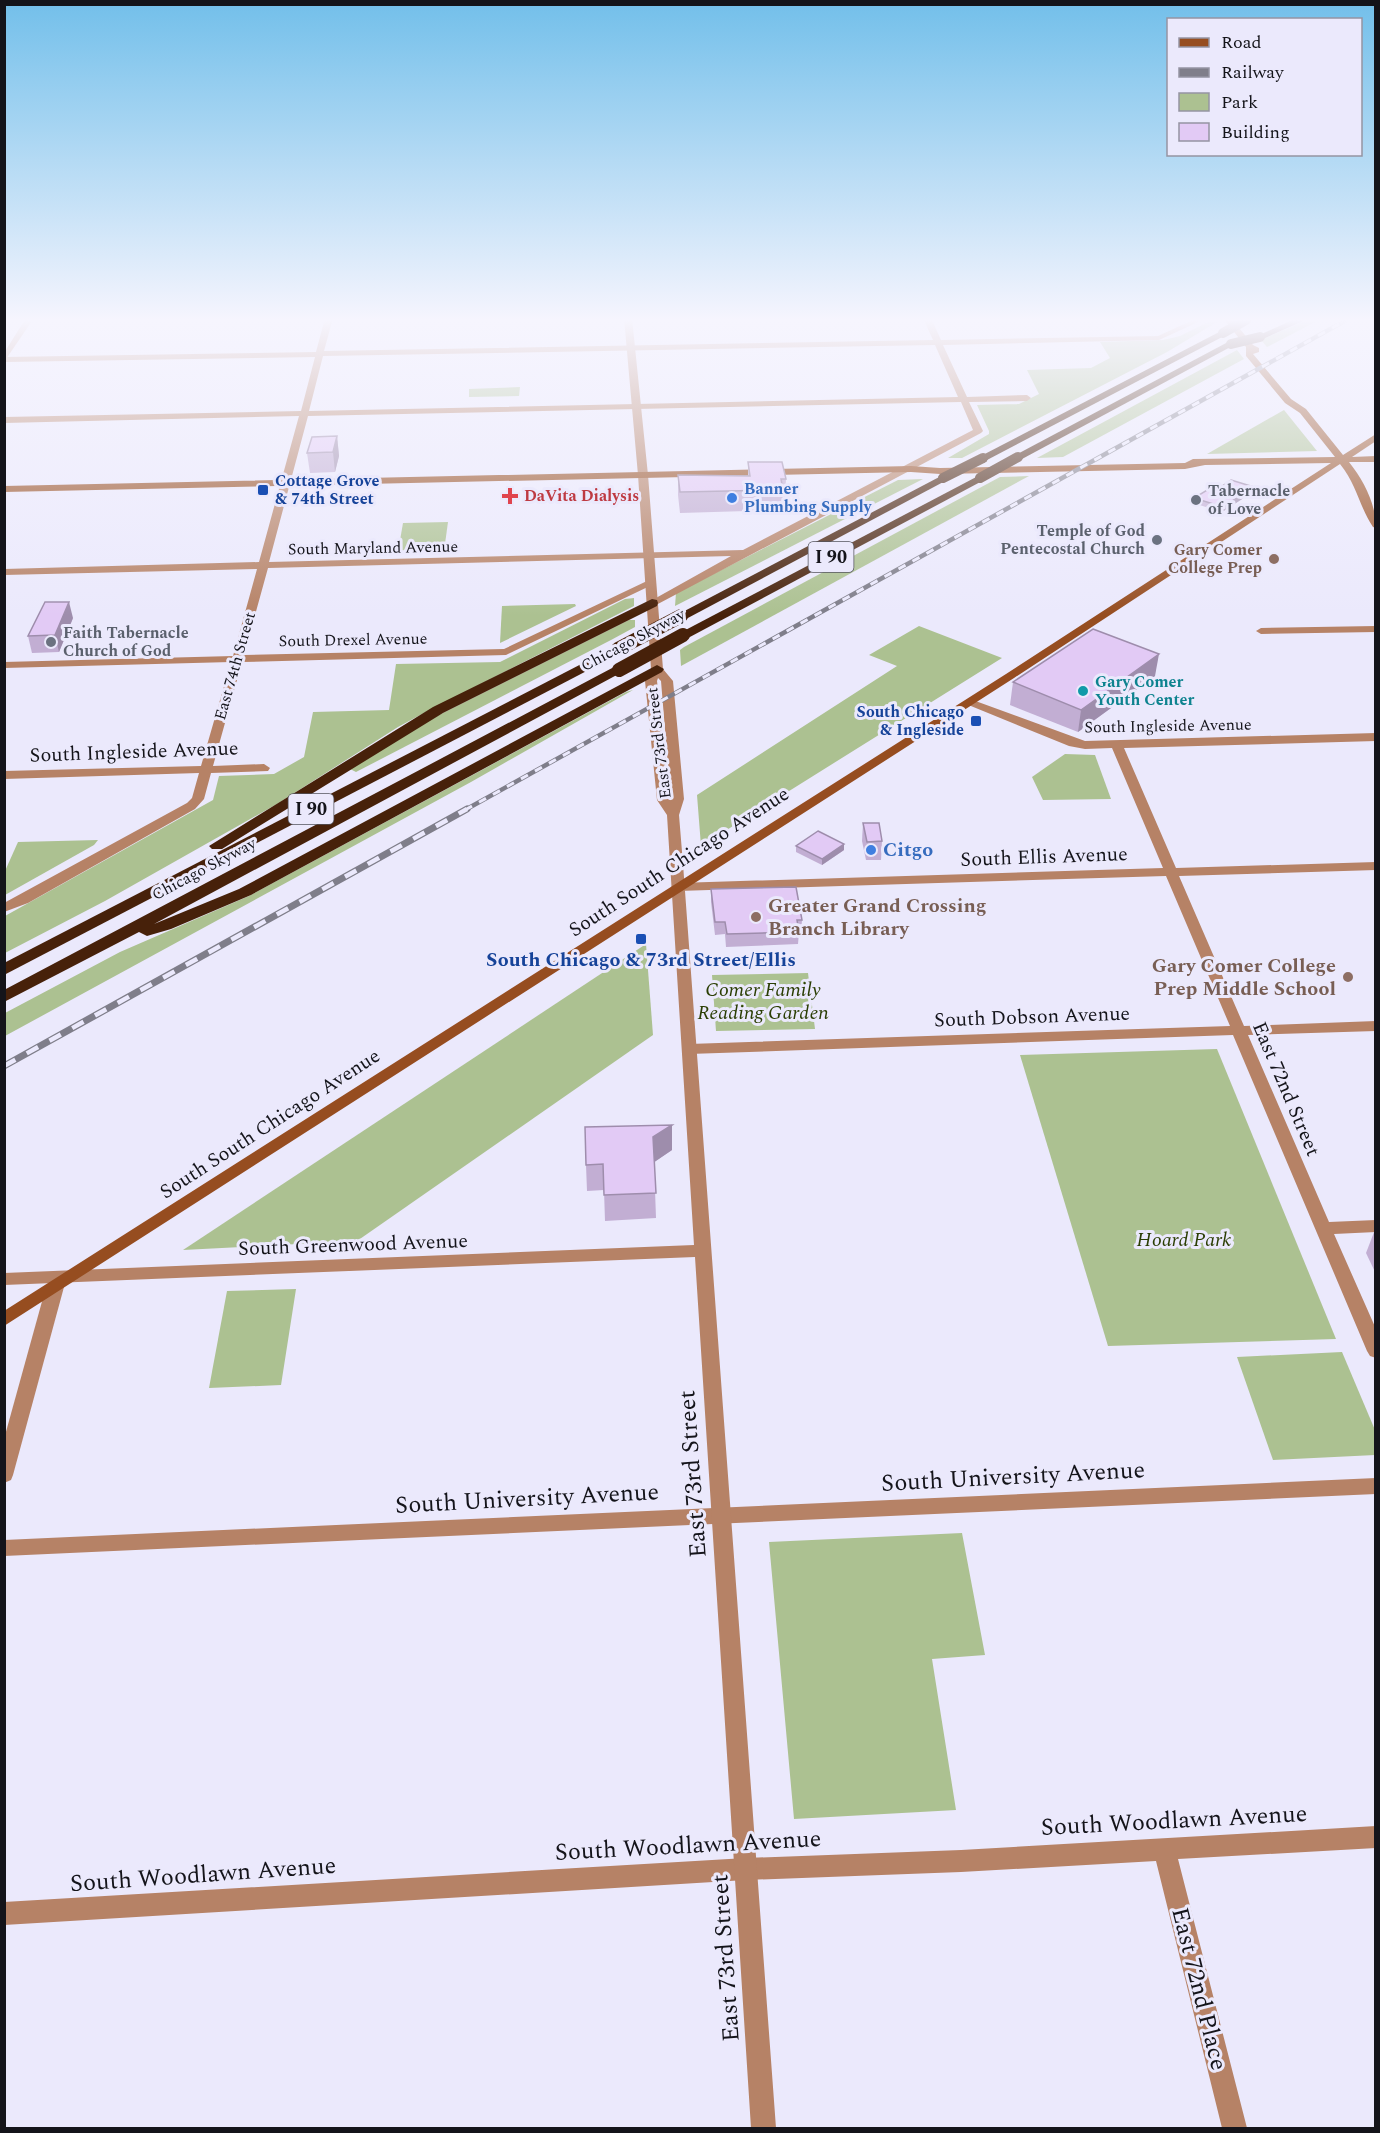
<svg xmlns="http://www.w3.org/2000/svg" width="1380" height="2133" font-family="Spectral,serif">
<rect width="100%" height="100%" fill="#ebe9fc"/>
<g fill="#acc191">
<polygon points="1312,318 1323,318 1267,347 1261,340"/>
<polygon points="1208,322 1217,322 1167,352 962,458 948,458 989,434 989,431 977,405 1019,404 1039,394 1027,370 1091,368 1110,358 1100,342 1163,340 1180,336"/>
<polygon points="1237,350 1244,359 1063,457 1037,458"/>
<polygon points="520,387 519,396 469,397 469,389"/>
<polygon points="1284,410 1317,451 1207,454"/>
<polygon points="1029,476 681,666 680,650 684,647 1000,477"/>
<polygon points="923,479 675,606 676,593 898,480"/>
<polygon points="448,522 444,551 398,552 403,523"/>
<polygon points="634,598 634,606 435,707 398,727 277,804 105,901 5,953 5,916 213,800 219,776 274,774 304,757 313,712 389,710 396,664 500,662 625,599"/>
<polygon points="575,604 576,606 500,643 502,606"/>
<polygon points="629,620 635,620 635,627 611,640 356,772 350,769 421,724"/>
<polygon points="919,626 1002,658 701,846 697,795 897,666 869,655"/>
<polygon points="633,690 471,782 5,1036 5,1013 120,952 249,896 626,692"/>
<polygon points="1065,754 1095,755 1111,799 1043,800 1032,777"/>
<polygon points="98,840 94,845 5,895 5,871 18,842"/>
<polygon points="646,944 653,1035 357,1241 183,1250"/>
<polygon points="808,973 815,1029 716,1031 712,975"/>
<polygon points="1217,1049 1336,1339 1108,1346 1020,1055"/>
<polygon points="296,1289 281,1385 209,1388 227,1291"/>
<polygon points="1342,1352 1375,1430 1375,1455 1273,1460 1237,1357"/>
<polygon points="962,1533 985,1655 932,1659 956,1810 794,1819 769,1542"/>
</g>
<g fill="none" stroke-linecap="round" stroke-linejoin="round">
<g fill="#b68266" fill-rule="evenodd">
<path d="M325 318H333L324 351 933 340 923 318H931L941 340 1158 336 1197 318H1207L1159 340 943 345 967 397 1027 395 1031 398 1027 401 969 402 983 431 981 433 656 605H648L647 603 731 556 268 568 244 655 504 649 647 581 656 583 506 655 242 662 213 766 264 764 270 768 268 771 211 773 204 799 195 809 28 903 4 912V903L187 803 192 798 199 773 4 779V771L201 766 231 662 4 668V662L233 656 257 569 4 575V569L259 562 299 416 4 423V417L301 411 315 357 4 362V357L316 352ZM935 345 958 397 309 411 323 356ZM961 402 973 430 743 550 269 562 308 416Z"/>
<polygon points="1376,626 1376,632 1261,634 1256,631 1261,628"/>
<polygon points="970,699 1085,741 1376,733 1376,741 1124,748 1176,868 1376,862 1376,870 1179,876 1244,1026 1376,1021 1376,1031 1248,1035 1329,1222 1376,1220 1376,1232 1334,1234 1376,1329 1376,1358 1370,1356 1367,1351 1233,1035 689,1054 682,1049 689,1044 1230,1026 1166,876 678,891 671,887 678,883 1163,868 1112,748 1085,749 1069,746 966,704 964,702"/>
<polygon points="55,1281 61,1282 64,1287 13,1475 11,1480 4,1483 4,1439 46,1287 49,1282"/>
<polygon points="1376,1478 1376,1494 4,1556 4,1540"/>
<polygon points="1376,1826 1376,1848 1178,1859 1247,2128 1222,2128 1156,1861 961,1872 746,1880 4,1925 4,1902 746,1858 961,1850"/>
</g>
<g fill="#b68266" fill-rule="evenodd">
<polygon points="26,318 34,318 4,362 4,353"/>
<path d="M624 318H632L648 475 663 669 673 681 684 799 679 815 683 864 776 2128H751L695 1257 4 1285V1273L694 1245 667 815 657 800 645 681 651 669 638 475ZM658 678 661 681 671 802 657 681Z"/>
</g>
<path fill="#964d20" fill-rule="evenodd" d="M1223 318H1231L1253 345 1259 348V352L1253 354 1291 399 1306 409 1343 455 1376 434V441L1352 457 1376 456V462H1349C1364 481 1376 504 1376 528L1373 527C1359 506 1357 485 1340 464L1014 678 4 1326V1311L1006 674 1331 463 1205 465 1185 469 940 474 911 472 4 492V486L911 466 940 468 1185 463 1193 459 1335 457 1300 413 1285 403 1246 356V347Z"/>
<g fill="#47210a" fill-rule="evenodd">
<polygon points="1297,318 1310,318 1263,339 1255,337"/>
<polygon points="1223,330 1226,331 1226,335 987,460 983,461 977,458"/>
<polygon points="1228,342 1236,344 1022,459 1014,459 1012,457"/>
<polygon points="943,475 949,478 947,480 686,619 676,619 675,616"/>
<polygon points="980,475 986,478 984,480 688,638 678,638 676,635"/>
<polygon points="652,599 657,600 658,603 657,606 443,713 222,849 212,849 209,846 433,707"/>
<polygon points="618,645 623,646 625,649 623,652 4,975 4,963"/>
<polygon points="657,665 664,669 662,672 251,895 171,929 147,936 139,932 4,1002 4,990 614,667 624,667 626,670 154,924 239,889"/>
</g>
<g stroke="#7f7e8a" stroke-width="4.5">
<polyline id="rail-far1" points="465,810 1350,318"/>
</g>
<g stroke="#7f7e8a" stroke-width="7">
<polyline id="rail" points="4,1066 467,809"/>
</g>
<use href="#rail-far1" stroke="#ebe9fc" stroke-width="3" stroke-dasharray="8" stroke-linecap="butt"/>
<use href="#rail" stroke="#ebe9fc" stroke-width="4.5" stroke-dasharray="13" stroke-linecap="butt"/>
<g stroke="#47210a" stroke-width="10">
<polyline points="1223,333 1246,320"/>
<polyline points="1231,344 1260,337"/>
<polyline points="943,478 983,458"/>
<polyline points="980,478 1018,457"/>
</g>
<g stroke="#47210a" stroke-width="14">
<polyline points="618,649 681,616"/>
<polyline points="619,670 683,635"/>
</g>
</g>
<g fill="#c2aed3">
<polygon points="337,436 339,456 335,472 310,473 307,453"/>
<polygon points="748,462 786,479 785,499 783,500 782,510 680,513 678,495 678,475 748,476"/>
<polygon points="1253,492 1222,512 1193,503 1194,498"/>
<polygon points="73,618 59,652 32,653 28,636"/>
<polygon points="1155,676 1078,732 1010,705 1013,682"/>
<polygon points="863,823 882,841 881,860 866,860 862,841"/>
<polygon points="844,844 844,850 822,865 796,852 796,846"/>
<polygon points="711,889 802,920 801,932 799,932 798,944 726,947 725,934 715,935 711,902"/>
<polygon points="672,1125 672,1150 654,1162 656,1218 605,1221 604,1190 587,1191 586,1165"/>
<polygon points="1376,1227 1376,1274 1366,1253"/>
</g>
<g fill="#9e8dac">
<polygon points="337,436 339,456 335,472 333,452"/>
<polygon points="1254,487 1253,492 1222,512 1223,507"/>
<polygon points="69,602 73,618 59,652 55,635"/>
<polygon points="1159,654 1155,676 1078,732 1081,710"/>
<polygon points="844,844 844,850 822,865 822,859"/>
<polygon points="672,1125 672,1150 653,1163 653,1137"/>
</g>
<g fill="#e2caf5" stroke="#9e8dac" stroke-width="1.5">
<polygon points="337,436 333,452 307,453 312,437"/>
<polygon points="748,462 782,462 786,479 781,479 783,490 680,492 678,475 750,476"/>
<polygon points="1231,480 1254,487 1223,507 1194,498 1217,484 1222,486"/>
<polygon points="45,602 69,602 55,635 28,636"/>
<polygon points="1093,629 1159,654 1081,710 1013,682"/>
<polygon points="863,823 879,823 882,841 867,842"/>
<polygon points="818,831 844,844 822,859 796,846"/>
<polygon points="796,887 802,920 797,920 799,932 727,934 725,922 715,922 711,889"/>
<polygon points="672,1125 653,1137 656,1193 604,1195 603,1164 586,1165 585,1127"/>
</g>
<linearGradient id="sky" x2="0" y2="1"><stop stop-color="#72bfea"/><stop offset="0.52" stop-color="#f6f5fe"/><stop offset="1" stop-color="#f6f5fe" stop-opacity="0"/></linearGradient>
<rect width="1380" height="616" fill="url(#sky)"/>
<g fill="#1a4fb4" stroke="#ebe9fc" stroke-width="2">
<rect x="257" y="484" width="12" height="12" rx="3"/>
<rect x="970" y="715" width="12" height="12" rx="3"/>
<rect x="635" y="933" width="12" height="12" rx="3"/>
</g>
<path fill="#e0444e" stroke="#ebe9fc" stroke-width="2" d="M507 487h6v6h6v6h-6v6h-6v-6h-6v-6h6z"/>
<g fill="#3f7fe0" stroke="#ebe9fc" stroke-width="2">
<circle cx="732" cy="498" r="6"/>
<circle cx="871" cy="850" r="6"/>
</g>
<g fill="#6b7280" stroke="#ebe9fc" stroke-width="2">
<circle cx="1196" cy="500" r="6"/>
<circle cx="1157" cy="540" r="6"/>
<circle cx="51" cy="642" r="6"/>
</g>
<g fill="#8d6e63" stroke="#ebe9fc" stroke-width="2">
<circle cx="1274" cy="559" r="6"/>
<circle cx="756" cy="917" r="6"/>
<circle cx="1348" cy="977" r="6"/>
</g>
<circle fill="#0f9aa8" stroke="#ebe9fc" stroke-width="2" cx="1083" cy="691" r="6"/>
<g text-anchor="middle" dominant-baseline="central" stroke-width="6" stroke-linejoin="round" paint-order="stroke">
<g font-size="16" font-weight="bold" fill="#164399" stroke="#ebe9fc" text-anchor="start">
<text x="275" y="481">Cottage Grove<tspan x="275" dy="18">&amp; 74th Street</tspan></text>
<text x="964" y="712" text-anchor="end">South Chicago<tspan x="964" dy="18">&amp; Ingleside</tspan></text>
</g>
<g font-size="16" font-weight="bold" fill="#366cbe" stroke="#ebe9fc" text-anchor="start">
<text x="744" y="489">Banner<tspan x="744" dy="18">Plumbing Supply</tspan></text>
</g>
<g font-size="16" font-weight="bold" fill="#5b616d" stroke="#ebe9fc" text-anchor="start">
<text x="1208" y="491">Tabernacle<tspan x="1208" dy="18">of Love</tspan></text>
<text x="1145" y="531" text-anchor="end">Temple of God<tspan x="1145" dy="18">Pentecostal Church</tspan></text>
<text x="63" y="633">Faith Tabernacle<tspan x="63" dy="18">Church of God</tspan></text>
</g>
<g font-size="16" font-weight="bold" fill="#be3a42" stroke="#ebe9fc" text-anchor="start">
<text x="524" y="496">DaVita Dialysis</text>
</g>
<g font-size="16" fill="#14141a" stroke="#ebe9fc">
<text transform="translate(373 548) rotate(-1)">South Maryland Avenue</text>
<text transform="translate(353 640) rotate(-1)">South Drexel Avenue</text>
<text transform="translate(633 640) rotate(-28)">Chicago Skyway</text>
<text transform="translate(235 666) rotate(-74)">East 74th Street</text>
<text transform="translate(1168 726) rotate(-1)">South Ingleside Avenue</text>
<text transform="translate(659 743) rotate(-97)">East 73rd Street</text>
<text transform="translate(204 869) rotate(-28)">Chicago Skyway</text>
</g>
<g font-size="16" font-weight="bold" fill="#785e54" stroke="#ebe9fc" text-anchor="end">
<text x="1262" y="550">Gary Comer<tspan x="1262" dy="18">College Prep</tspan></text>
</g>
<g font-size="16" font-weight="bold" fill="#0d838f" stroke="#ebe9fc" text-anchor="start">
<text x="1095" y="682">Gary Comer<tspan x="1095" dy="18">Youth Center</tspan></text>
</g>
<g fill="#ebe9fc" stroke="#54545e" stroke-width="1.5">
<rect x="808.5" y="542" width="45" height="30" rx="4.5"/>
<rect x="288.5" y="794" width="45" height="30" rx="4.5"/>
</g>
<g font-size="18" font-weight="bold" fill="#14141a">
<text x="831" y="557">I 90</text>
<text x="311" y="809">I 90</text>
</g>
<g font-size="20" fill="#14141a" stroke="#ebe9fc">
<text transform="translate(134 752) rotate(-2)">South Ingleside Avenue</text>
<text transform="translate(1044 857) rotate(-2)">South Ellis Avenue</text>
<text transform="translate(679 862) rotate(-33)">South South Chicago Avenue</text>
<text transform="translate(1032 1017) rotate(-2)">South Dobson Avenue</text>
<text transform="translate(1286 1089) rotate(67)">East 72nd Street</text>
<text transform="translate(270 1124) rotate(-33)">South South Chicago Avenue</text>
<text transform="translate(353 1245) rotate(-2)">South Greenwood Avenue</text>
</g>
<g font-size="20" font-weight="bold" fill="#366cbe" stroke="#ebe9fc" text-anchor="start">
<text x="883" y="850">Citgo</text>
</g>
<g font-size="20" font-weight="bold" fill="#785e54" stroke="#ebe9fc" text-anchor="start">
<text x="768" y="906">Greater Grand Crossing<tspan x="768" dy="23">Branch Library</tspan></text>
<text x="1336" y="966" text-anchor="end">Gary Comer College<tspan x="1336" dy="23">Prep Middle School</tspan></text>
</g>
<g font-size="20" font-weight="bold" fill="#164399" stroke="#ebe9fc">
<text x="641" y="960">South Chicago &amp; 73rd Street/Ellis</text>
</g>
<g font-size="20" font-style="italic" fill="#2b3e04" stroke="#ebe9fc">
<text x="763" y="990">Comer Family<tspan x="763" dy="23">Reading Garden</tspan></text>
<text x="1184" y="1240">Hoard Park</text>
</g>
<g font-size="24" fill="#14141a" stroke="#ebe9fc">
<text transform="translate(693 1474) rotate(-94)">East 73rd Street</text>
<text transform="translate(1013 1477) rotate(-3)">South University Avenue</text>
<text transform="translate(527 1499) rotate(-3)">South University Avenue</text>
<text transform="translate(1174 1821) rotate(-3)">South Woodlawn Avenue</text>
<text transform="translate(688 1846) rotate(-3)">South Woodlawn Avenue</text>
<text transform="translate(203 1875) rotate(-4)">South Woodlawn Avenue</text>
<text transform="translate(726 1958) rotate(-94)">East 73rd Street</text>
<text transform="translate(1199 1989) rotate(76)">East 72nd Place</text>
</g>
</g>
<rect width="1380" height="2133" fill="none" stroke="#14141a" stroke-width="12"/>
<rect x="1167" y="18" width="195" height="138" fill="#ebe9fc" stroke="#9594a2" stroke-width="1.5"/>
<rect x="1179" y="38" width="30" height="9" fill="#964d20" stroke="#9594a2" stroke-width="1.5"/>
<text x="1221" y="48" font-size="18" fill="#14141a">Road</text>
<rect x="1179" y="68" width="30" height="9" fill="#7f7e8a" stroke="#9594a2" stroke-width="1.5"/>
<text x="1221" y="78" font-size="18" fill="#14141a">Railway</text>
<rect x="1179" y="93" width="30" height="18" fill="#acc191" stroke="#9594a2" stroke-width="1.5"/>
<text x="1221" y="108" font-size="18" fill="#14141a">Park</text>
<rect x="1179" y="123" width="30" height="18" fill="#e2caf5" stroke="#9594a2" stroke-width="1.5"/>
<text x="1221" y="138" font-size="18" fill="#14141a">Building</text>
</svg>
